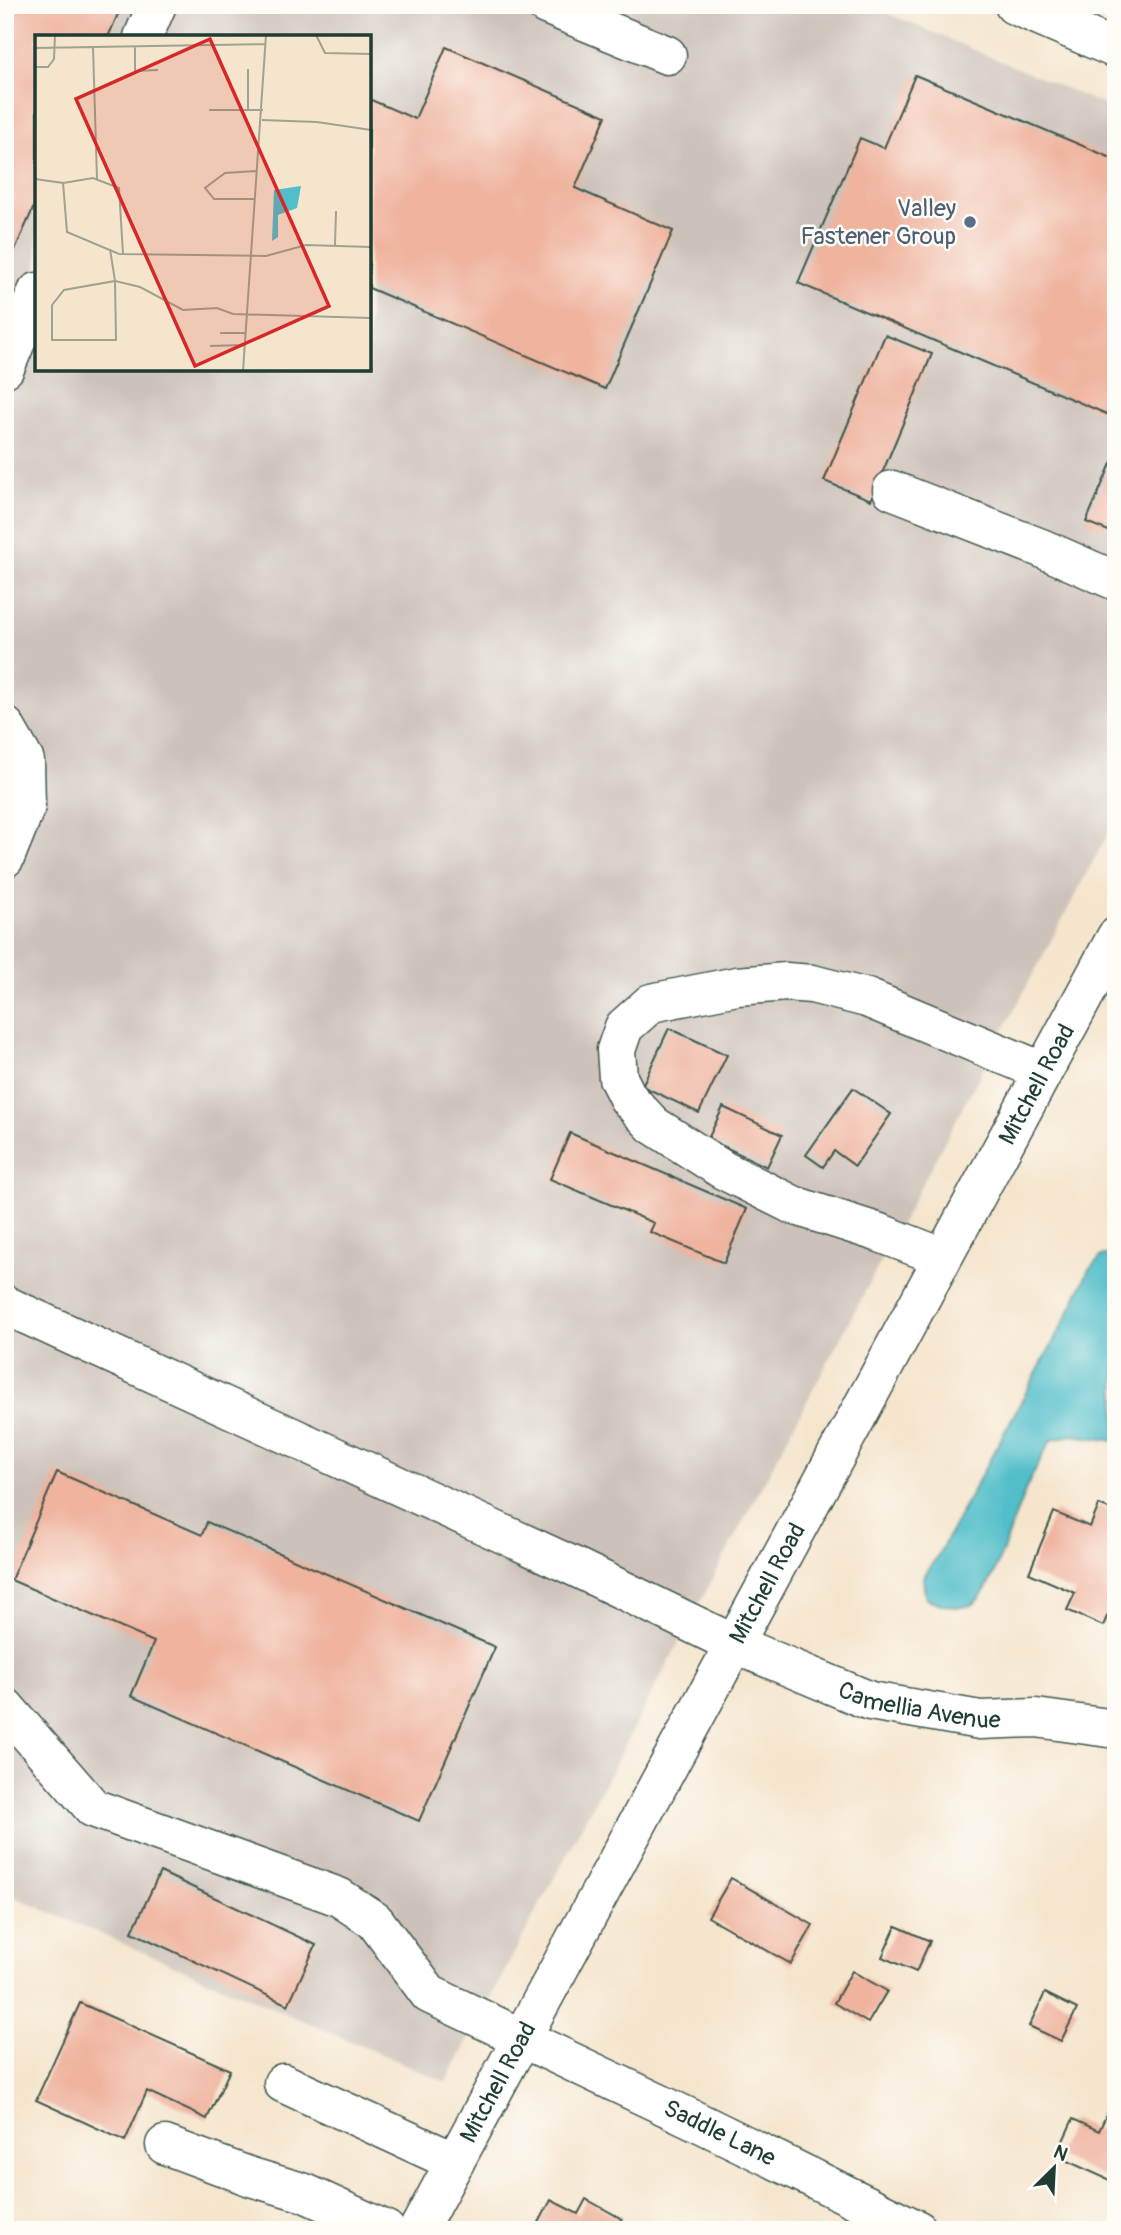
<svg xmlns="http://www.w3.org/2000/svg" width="1121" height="2235" font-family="Pangolin,sans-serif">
<rect width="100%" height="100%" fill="#fdfcf7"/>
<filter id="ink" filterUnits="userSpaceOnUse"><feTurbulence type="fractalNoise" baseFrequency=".0143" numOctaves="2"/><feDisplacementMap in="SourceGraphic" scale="14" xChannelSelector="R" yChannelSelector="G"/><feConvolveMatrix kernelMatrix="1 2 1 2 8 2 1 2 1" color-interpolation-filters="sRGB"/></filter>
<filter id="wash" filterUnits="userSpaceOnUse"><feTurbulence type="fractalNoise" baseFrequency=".00686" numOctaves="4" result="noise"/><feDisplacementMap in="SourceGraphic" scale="28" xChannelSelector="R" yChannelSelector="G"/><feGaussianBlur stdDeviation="1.57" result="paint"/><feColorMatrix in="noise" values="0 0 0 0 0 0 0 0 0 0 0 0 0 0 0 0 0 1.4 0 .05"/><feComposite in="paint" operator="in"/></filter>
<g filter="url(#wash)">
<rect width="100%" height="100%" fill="#f5e5cd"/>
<path fill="#cdc2b9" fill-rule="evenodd" d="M5 5H868L1116 110V818L446 2082 5 1893ZM37 37H369V369H37Z"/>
<path fill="#51bec9" stroke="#387e7e" stroke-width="2" d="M1116 1253V1441L1072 1435 1051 1440C1043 1455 1035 1469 1028 1484 1015 1510 995 1588 974 1603 961 1612 939 1604 926 1598 921 1578 923 1575 936 1559L1069 1313 1089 1269 1102 1256Z"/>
<g id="blocks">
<g fill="#efb39e">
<polygon points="5,5 122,5 108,37 37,37 37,200 5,272"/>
<polygon points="446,47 606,116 575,188 673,231 605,389 369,288 369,99 415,119"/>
<polygon points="915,75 1116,160 1116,418 798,283 860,138 884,148"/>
<polygon points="885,335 932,354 871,500 824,481"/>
<polygon points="1116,452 1116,534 1086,522"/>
<polygon points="669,1028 727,1055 699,1113 642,1086"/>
<polygon points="853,1088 891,1114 855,1166 834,1151 823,1167 806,1155"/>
<polygon points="723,1107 782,1135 767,1167 708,1139"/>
<polygon points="570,1133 747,1209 724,1263 650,1232 654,1223 550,1179"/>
<polygon points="57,1472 202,1535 207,1522 495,1647 419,1821 131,1696 154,1642 11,1580"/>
<polygon points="1099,1505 1116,1512 1116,1596 1103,1626 1067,1610 1075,1593 1029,1573 1054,1512 1090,1527"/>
<polygon points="160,1872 316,1945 288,2005 132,1932"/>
<polygon points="731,1878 813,1925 791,1964 708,1917"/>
<polygon points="896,1926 930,1941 916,1972 882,1957"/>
<polygon points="852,1971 887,1991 868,2023 834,2003"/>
<polygon points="1045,1993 1077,2009 1061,2041 1029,2026"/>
<polygon points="80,2003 230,2070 207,2119 147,2091 125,2141 36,2100"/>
<polygon points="1108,2111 1116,2115 1116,2183 1056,2156 1073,2119 1099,2131"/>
<polygon points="586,2199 622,2219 616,2230 535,2230 551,2200 578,2214"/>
</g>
</g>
</g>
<g filter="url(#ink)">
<use href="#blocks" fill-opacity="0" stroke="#3f564b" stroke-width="2"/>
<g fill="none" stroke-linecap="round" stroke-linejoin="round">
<g stroke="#3f564b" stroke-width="41">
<g id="minor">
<polyline points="546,5 667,55"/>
<polyline points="1014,5 1116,49"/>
<polyline points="143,37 157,5"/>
<polyline points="5,368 37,292"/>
<polyline points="892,490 1041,548 1116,581"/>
<polyline points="5,726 25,761 26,806 5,858"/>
<polyline points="942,1257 880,1233 793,1205 723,1170 653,1125 628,1098 618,1078 616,1050 624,1027 651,1003 737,986 786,982 812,984 867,998 1042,1071"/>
<path id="s1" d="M5 1305 573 1566 734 1644 870 1701 980 1720 1036 1718 1116 1729"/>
<path id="s2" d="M5 1707 93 1808 339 1897 375 1921 429 1994 690 2118 918 2230"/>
<polyline points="283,2083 455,2162"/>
<polyline points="165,2145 251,2177 305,2193 386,2230"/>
<path id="s3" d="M418 2230 1116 937"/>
</g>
</g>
<use href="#minor" stroke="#fff" stroke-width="38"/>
</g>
</g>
<circle fill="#5c6f8a" stroke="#fdfcf7" stroke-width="2.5" cx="970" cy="222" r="7"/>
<g text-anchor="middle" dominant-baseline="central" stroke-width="5" stroke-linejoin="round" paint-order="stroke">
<g font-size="24" fill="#4e5e75" stroke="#fdfcf7" text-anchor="end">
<text x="956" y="208">Valley<tspan x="956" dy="28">Fastener Group</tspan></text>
</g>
<g font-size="24" fill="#1f3d34" stroke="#fdfcf7">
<text stroke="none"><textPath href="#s3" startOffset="1302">Mitchell Road</textPath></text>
<text stroke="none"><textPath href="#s3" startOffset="735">Mitchell Road</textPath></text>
<text stroke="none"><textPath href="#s1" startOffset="1001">Camellia Avenue</textPath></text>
<text stroke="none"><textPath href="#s3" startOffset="168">Mitchell Road</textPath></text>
<text stroke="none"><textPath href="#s2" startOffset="852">Saddle Lane</textPath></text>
</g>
</g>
<g transform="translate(35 35)">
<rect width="336" height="336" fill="#f5e5cd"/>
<path d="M266 151 262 173 243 180V202L237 206 239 155Z" fill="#51bec9"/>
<path fill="none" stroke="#9fa290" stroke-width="2" d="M281 0 290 18 336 19M100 11V36L123 35M58 12 62 144M0 13 231 9M0 32H13L19 24 20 0M213 34V74M174 75H228M227 85 282 87 336 95M0 144 28 148 32 197 84 219 231 221 271 210 336 212M28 148 58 143 84 153 88 219M220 164H179L170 153 190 138 222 136M300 210 301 176M75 214 80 246 105 252 148 275 182 273 198 279 336 283M80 246 81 305H17V270L29 255ZM185 298H210M175 311 209 310M208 336 231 0"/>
<path fill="#d62828" fill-opacity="0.15" stroke="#d62828" stroke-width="3.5" d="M175 4 294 271 160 331 41 64Z"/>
<rect width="336" height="336" fill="none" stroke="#1f3d34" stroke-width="3.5"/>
</g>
<rect width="1121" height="2235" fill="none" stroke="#fdfcf7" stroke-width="28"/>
<g transform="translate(1054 2168) rotate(24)" stroke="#fdfcf7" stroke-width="5" paint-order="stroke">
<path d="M0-5L12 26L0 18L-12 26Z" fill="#1f3d34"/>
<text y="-10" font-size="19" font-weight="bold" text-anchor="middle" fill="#1f3d34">N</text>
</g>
</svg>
